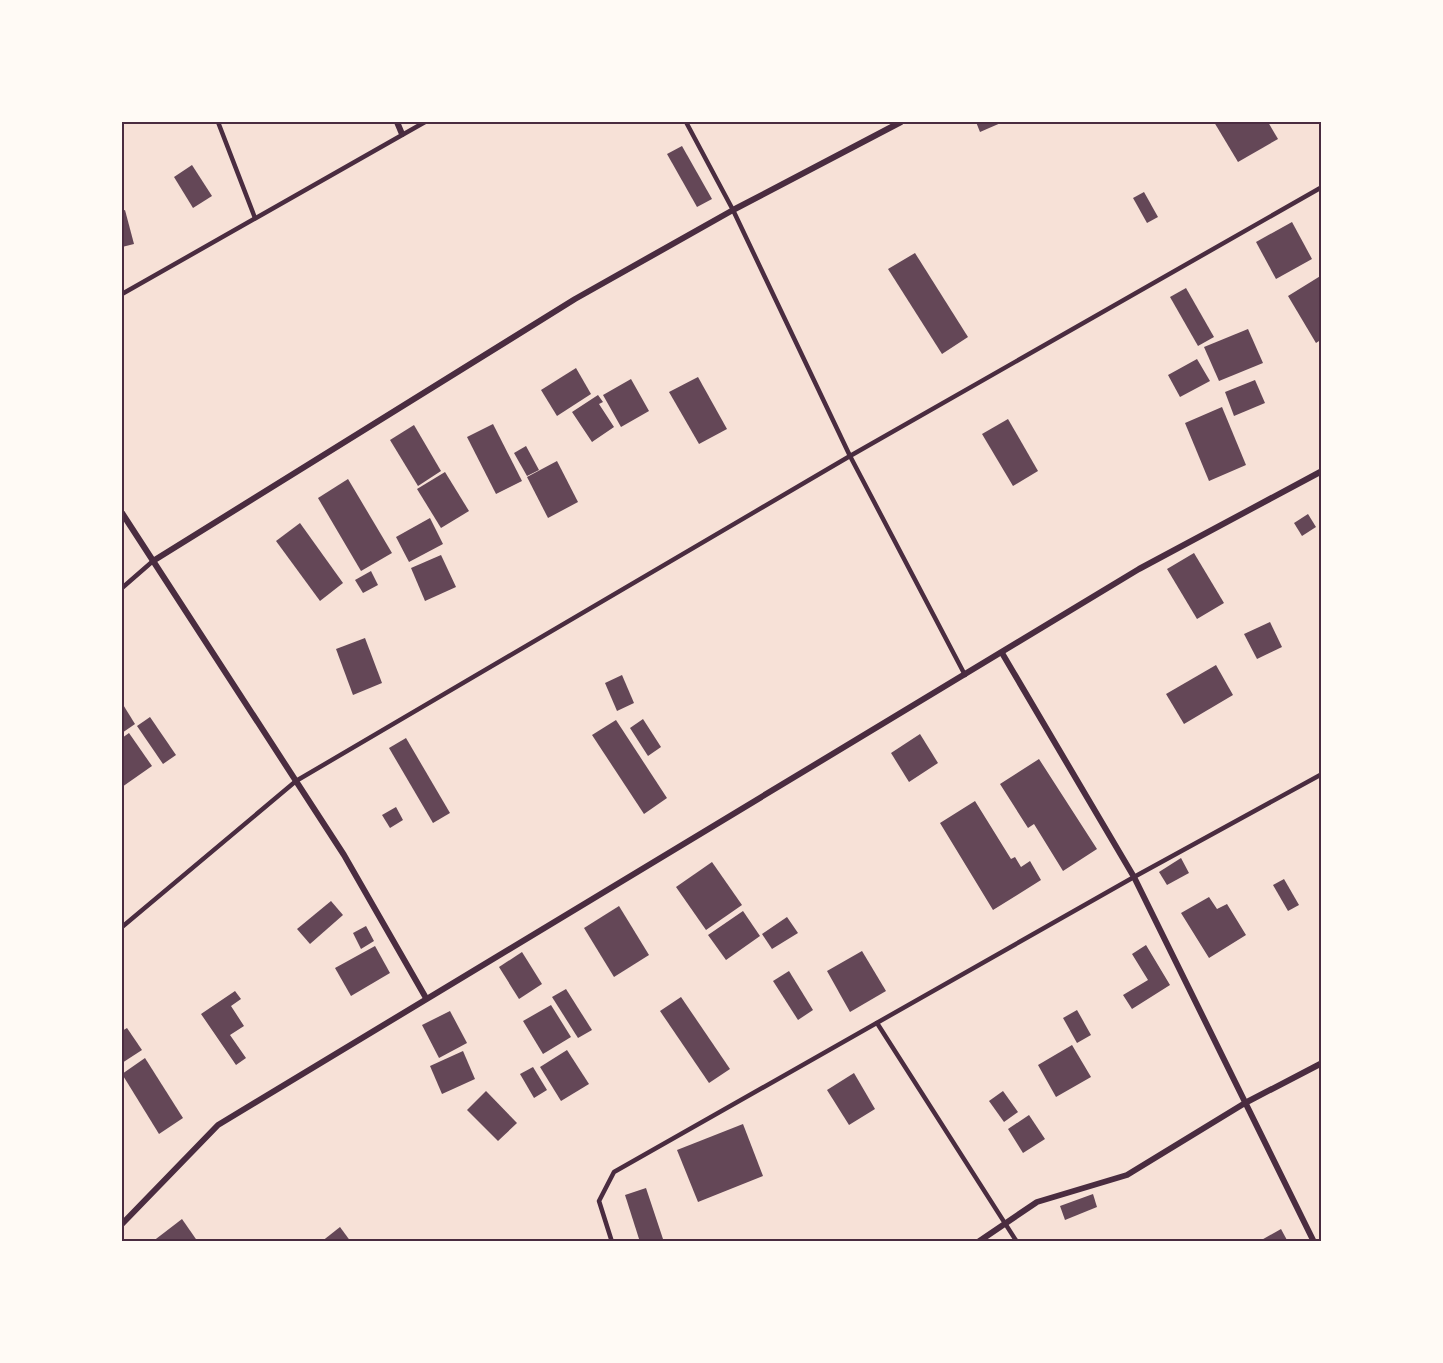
<svg xmlns="http://www.w3.org/2000/svg" width="1443" height="1363" font-family="'Varela Round',sans-serif">
<rect width="100%" height="100%" fill="#f7e1d7"/>
<g fill="#644757">
<polygon points="976,122 1003,122 980,132"/>
<polygon points="1214,122 1268,122 1278,139 1238,162"/>
<polygon points="682,146 712,199 697,207 667,154"/>
<polygon points="192,165 212,196 193,208 174,177"/>
<polygon points="1144,192 1158,217 1147,223 1133,198"/>
<polygon points="125,210 134,244 122,247 122,211"/>
<polygon points="1292,222 1312,259 1276,279 1256,242"/>
<polygon points="915,253 968,337 942,354 888,269"/>
<polygon points="1322,275 1322,339 1316,343 1288,296"/>
<polygon points="1186,288 1214,337 1198,346 1170,297"/>
<polygon points="1248,329 1263,363 1219,381 1204,347"/>
<polygon points="1197,359 1210,381 1180,397 1168,375"/>
<polygon points="576,368 591,394 557,416 541,390"/>
<polygon points="698,377 727,429 699,444 669,392"/>
<polygon points="631,379 649,411 621,427 603,395"/>
<polygon points="1255,380 1265,403 1234,416 1225,392"/>
<polygon points="598,395 603,402 599,404 614,427 592,442 572,412"/>
<polygon points="1222,407 1246,465 1209,481 1185,423"/>
<polygon points="1008,419 1038,471 1013,486 982,434"/>
<polygon points="493,424 522,481 496,494 467,437"/>
<polygon points="414,425 441,471 418,486 390,440"/>
<polygon points="526,446 539,470 527,476 514,453"/>
<polygon points="557,461 578,502 548,518 527,477"/>
<polygon points="445,472 469,511 441,528 417,489"/>
<polygon points="348,479 392,553 361,571 318,498"/>
<polygon points="1308,514 1316,527 1302,536 1294,523"/>
<polygon points="430,518 443,544 409,562 396,537"/>
<polygon points="300,523 343,583 320,601 276,541"/>
<polygon points="1194,553 1224,603 1197,619 1167,569"/>
<polygon points="441,555 456,587 425,601 411,568"/>
<polygon points="371,571 378,585 363,593 355,580"/>
<polygon points="1270,622 1282,647 1257,659 1244,634"/>
<polygon points="365,638 382,683 353,695 336,649"/>
<polygon points="1216,665 1233,695 1184,724 1166,694"/>
<polygon points="622,675 634,703 617,711 605,683"/>
<polygon points="122,703 135,724 122,733"/>
<polygon points="150,717 176,755 163,764 137,726"/>
<polygon points="643,719 661,747 648,756 630,728"/>
<polygon points="616,720 667,798 644,814 592,735"/>
<polygon points="129,733 152,766 122,787 122,738"/>
<polygon points="920,734 938,763 909,782 891,753"/>
<polygon points="406,738 450,813 433,823 389,748"/>
<polygon points="1039,759 1097,849 1063,871 1034,824 1028,828 1000,784"/>
<polygon points="975,801 1011,859 1015,857 1021,867 1030,861 1041,880 993,910 940,823"/>
<polygon points="396,807 403,820 390,828 382,815"/>
<polygon points="1181,858 1189,873 1167,885 1159,872"/>
<polygon points="712,862 742,905 706,930 676,887"/>
<polygon points="1284,879 1299,905 1288,911 1273,885"/>
<polygon points="1209,897 1217,909 1227,904 1246,935 1209,958 1181,913"/>
<polygon points="331,901 343,915 310,944 297,929"/>
<polygon points="619,906 649,955 614,977 584,928"/>
<polygon points="743,911 760,936 726,960 708,935"/>
<polygon points="787,917 798,933 772,949 762,934"/>
<polygon points="366,926 374,941 361,949 353,933"/>
<polygon points="1146,945 1170,985 1132,1009 1123,995 1148,980 1132,954"/>
<polygon points="375,946 390,973 351,996 335,968"/>
<polygon points="862,951 886,991 850,1012 827,971"/>
<polygon points="522,952 542,984 519,999 499,967"/>
<polygon points="789,971 813,1010 798,1020 773,981"/>
<polygon points="566,989 592,1030 578,1038 552,997"/>
<polygon points="235,991 241,999 231,1006 244,1026 230,1035 246,1058 236,1065 201,1014"/>
<polygon points="681,997 730,1069 709,1083 660,1011"/>
<polygon points="551,1005 571,1037 543,1054 523,1021"/>
<polygon points="1077,1010 1091,1035 1077,1043 1063,1018"/>
<polygon points="450,1011 467,1043 439,1058 422,1025"/>
<polygon points="127,1028 142,1050 122,1063 122,1031"/>
<polygon points="1072,1045 1091,1077 1056,1097 1038,1065"/>
<polygon points="567,1050 589,1084 561,1101 540,1067"/>
<polygon points="463,1051 475,1079 442,1094 430,1066"/>
<polygon points="145,1058 183,1118 159,1134 122,1074"/>
<polygon points="533,1067 547,1090 534,1098 520,1074"/>
<polygon points="854,1073 875,1109 849,1125 827,1090"/>
<polygon points="486,1091 517,1123 498,1141 467,1110"/>
<polygon points="1003,1091 1018,1112 1004,1122 989,1101"/>
<polygon points="1029,1115 1045,1139 1023,1153 1008,1129"/>
<polygon points="743,1124 763,1176 698,1202 677,1150"/>
<polygon points="646,1188 664,1242 640,1242 625,1195"/>
<polygon points="1093,1194 1097,1207 1065,1220 1060,1206"/>
<polygon points="182,1219 198,1242 152,1242"/>
<polygon points="340,1227 351,1242 321,1242"/>
<polygon points="1281,1229 1288,1242 1258,1242"/>
</g>
<g fill="none" stroke-linecap="round" stroke-linejoin="round">
<g stroke="#4a2c40" stroke-width="4.5">
<polyline points="218,122 255,218"/>
<polyline points="686,122 733,210 850,456 965,675"/>
<polyline points="122,294 425,122"/>
<polyline points="122,588 153,561"/>
<polyline points="122,927 296,781 850,456 1322,187"/>
<polyline points="877,1023 1017,1242"/>
<polyline points="612,1242 599,1201 614,1172 1134,877 1322,774"/>
</g>
<g stroke="#4a2c40" stroke-width="6">
<polyline points="397,122 402,134"/>
<polyline points="122,513 344,855 426,998"/>
<polyline points="153,561 575,299 733,210 901,122"/>
<polyline points="1002,653 1134,877 1314,1242"/>
<polyline points="122,1224 218,1125 1139,569 1322,471"/>
<polyline points="978,1242 1037,1202 1127,1175 1245,1103 1322,1063"/>
</g>
</g>
<rect width="1443" height="1363" fill="none" stroke="#fffaf5" stroke-width="246"/>
<rect x="123" y="123" width="1197" height="1117" fill="none" stroke="#4a2c40" stroke-width="2"/>
</svg>
